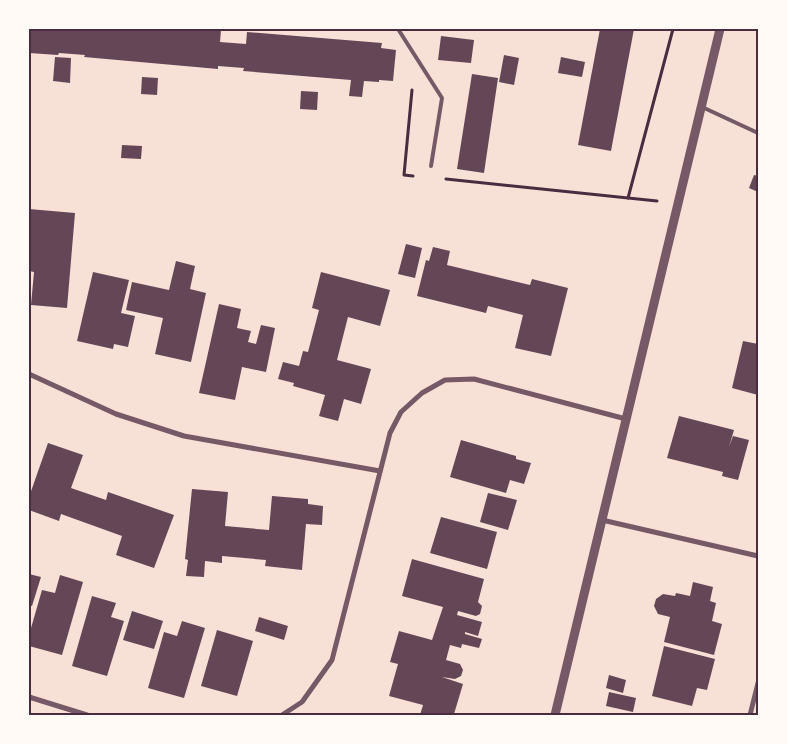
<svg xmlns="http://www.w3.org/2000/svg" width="787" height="744" font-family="'Sofia Sans Condensed',sans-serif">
<rect width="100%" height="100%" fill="#f7e1d7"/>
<g fill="#644757">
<polygon points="29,29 211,29 221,30 220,42 246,44 247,32 382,43 381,48 396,50 393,81 379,80 379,82 364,81 362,97 349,96 351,80 243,71 244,68 218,66 218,69 84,57 85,55 59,53 58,55 29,53"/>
<polygon points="600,29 634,29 611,151 578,145"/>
<polygon points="441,36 474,40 471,63 438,60"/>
<polygon points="504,55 519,58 514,85 499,82"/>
<polygon points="55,57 71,58 70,83 53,81"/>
<polygon points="561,57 585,62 582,77 558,73"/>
<polygon points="472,74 498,78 484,173 457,169"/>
<polygon points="142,77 158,78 157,95 141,94"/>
<polygon points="301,91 318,92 317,110 300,109"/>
<polygon points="122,145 142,146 141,159 121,158"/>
<polygon points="754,175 758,176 758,192 749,188"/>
<polygon points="29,209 75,213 67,308 31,305 34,272 29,271"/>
<polygon points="406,244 422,248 415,278 398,274"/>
<polygon points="433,247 450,251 447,265 530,285 532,279 568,288 551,356 515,348 523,315 488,306 486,313 417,296 426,260 429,261"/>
<polygon points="176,261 195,266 190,289 206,293 191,362 155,354 163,318 126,310 132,282 169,290"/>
<polygon points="93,272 129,280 121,313 135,316 128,347 114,344 113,349 77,341"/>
<polygon points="321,272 390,290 380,326 348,317 337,360 371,369 361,404 344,399 338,421 319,416 325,395 293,386 294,383 278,379 283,362 299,366 303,351 308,352 319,310 312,308"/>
<polygon points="219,304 241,309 237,328 251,331 248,342 256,344 261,325 275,328 266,372 242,367 235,400 199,393"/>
<polygon points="743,341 758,344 758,395 732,388"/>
<polygon points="679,416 734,430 729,447 733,436 749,440 738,480 722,476 723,472 667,458"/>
<polygon points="461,440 516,456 516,459 531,463 524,484 510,480 506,493 450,477"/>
<polygon points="48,443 83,455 71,488 106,500 108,492 174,515 154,568 116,555 122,536 61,514 59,521 29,510 29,497"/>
<polygon points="192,489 228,492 225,526 269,530 272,496 308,499 308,504 323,506 322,525 306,524 302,570 265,566 266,560 222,556 222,563 205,561 204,577 186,576 188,560 185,559"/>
<polygon points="488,493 517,500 508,530 480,522"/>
<polygon points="441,517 497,532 487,569 430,553"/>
<polygon points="412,559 484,579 478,602 482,606 480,614 476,616 458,611 457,615 482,622 478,636 465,632 465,634 482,639 479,648 462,644 461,648 450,645 446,660 460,664 463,670 461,676 455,679 442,677 463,684 454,714 420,715 423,705 389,696 398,664 390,662 399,631 432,640 443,607 402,596"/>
<polygon points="29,574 41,577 32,606 29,605"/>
<polygon points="60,575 83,582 62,655 29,646 29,635 42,590 55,593"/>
<polygon points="693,582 713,587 710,601 716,603 712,621 722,624 714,655 664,642 670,617 658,614 654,606 656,599 663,594 675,596 676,593 690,596"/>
<polygon points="92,596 116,603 111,617 124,621 107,676 72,666"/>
<polygon points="132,611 163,621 154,649 123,640"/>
<polygon points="259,617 288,626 284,640 255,631"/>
<polygon points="182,621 205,628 184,698 148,688 164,632 177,636"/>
<polygon points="217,630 253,641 237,696 201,686"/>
<polygon points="664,646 715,659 707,690 697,688 692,706 652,696"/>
<polygon points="609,675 626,680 623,693 606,688"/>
<polygon points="609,692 636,698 633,712 606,706"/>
</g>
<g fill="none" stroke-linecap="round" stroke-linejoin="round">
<g stroke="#4a2c40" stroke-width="3">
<polyline points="412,90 404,175 413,176"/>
<polyline points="446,179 657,201"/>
<polyline points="628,198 673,29"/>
</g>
<g stroke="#755966" stroke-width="4">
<polyline points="398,29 442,98 431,166"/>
<polyline points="702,107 758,133"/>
</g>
<g stroke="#755966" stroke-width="5">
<polyline points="29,374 116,414 184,436 380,471"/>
<polyline points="602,520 758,556"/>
<polyline points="29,697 87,715"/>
<polyline points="282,715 302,702 332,660 390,433 401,412 422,393 445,380 474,379 626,419"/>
<polyline points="750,715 758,683"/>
</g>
<polyline stroke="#755966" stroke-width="9" points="555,715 720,29"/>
</g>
<rect width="787" height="744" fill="none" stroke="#fffaf5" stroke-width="60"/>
<rect x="30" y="30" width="727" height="684" fill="none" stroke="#4a2c40" stroke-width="2"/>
</svg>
